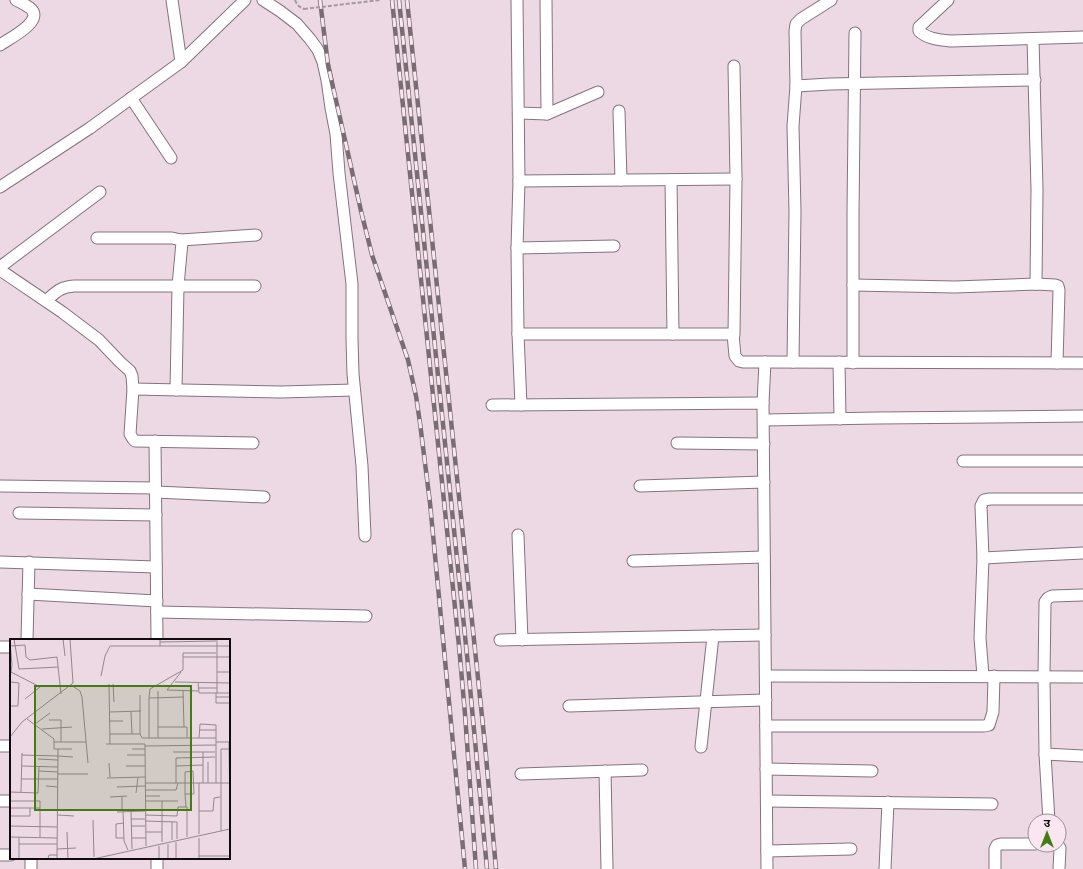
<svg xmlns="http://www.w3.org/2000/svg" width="1083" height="869" font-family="Roboto,'Noto Sans Devanagari',sans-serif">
<rect width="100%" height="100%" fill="#ecd9e3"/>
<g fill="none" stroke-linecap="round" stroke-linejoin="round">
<g stroke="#85737c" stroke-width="13">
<g id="minor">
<polyline points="172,0 181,62"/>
<polyline points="263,0 280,11 297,24 310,39 318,50 323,62 327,80 331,108 336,134 339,173 352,284 352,339 353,374 362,466 365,536"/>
<polyline points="517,0 519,181 517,248 518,334 521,405"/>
<polyline points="546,0 547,114"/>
<path d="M948 0 919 27V31C927 39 940 40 951 41L1083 37"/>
<polyline points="1033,39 1037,189 1036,284"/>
<path d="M0 45C8 39 46 21 30 8 26 5 20 2 16 0"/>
<polyline points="796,86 795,31 796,24 801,19 831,0"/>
<polyline points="131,98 171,158"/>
<polyline points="619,111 621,180"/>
<polyline points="519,113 547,114 598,92"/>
<polyline points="671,180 673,334"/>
<polyline points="519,181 736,179"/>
<polyline points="0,187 90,128 181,62 245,0"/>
<polyline points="97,238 172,238 181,240 182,242 178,286 176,390"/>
<polyline points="181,240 256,235"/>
<polyline points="517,248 614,246"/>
<polyline points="0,267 100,192"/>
<polyline points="0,270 62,312 99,340 120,362 130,371 132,376 133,389 130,434 133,439 135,441 253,443"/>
<polyline points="853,285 955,287 1036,284 1055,285 1058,286 1059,290 1057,363"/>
<path d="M46 301C56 292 60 287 74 286H255"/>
<polyline points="518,334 733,334 735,356 739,361 743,362 1083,363"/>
<polyline points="734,335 736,179 734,66"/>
<polyline points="793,362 795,211 793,126 796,86 830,84 1035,80"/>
<polyline points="839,362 840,419"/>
<polyline points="853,363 853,213 855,33"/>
<polyline points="133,389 281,392 354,390"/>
<polyline points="763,403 765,362"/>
<polyline points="492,405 763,403 767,869"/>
<polyline points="764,420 878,418 1083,416"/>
<polyline points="155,441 157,640"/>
<polyline points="677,443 764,444"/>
<polyline points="963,461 1083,461"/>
<polyline points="0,486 156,488"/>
<polyline points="640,486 764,482"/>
<polyline points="156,492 264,497"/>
<polyline points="19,513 156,515"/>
<polyline points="518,535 522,640"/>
<polyline points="983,558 1083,553"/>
<polyline points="633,561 764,557"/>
<polyline points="0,562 156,567"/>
<polyline points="28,594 157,601"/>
<polyline points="157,612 366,616"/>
<polyline points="27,640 29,562"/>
<polyline points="500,640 765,635"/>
<polyline points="0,647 11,647"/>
<polyline points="766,676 1083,677"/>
<polyline points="983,676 980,638 983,558 981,506 984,500 990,499 1083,499"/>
<polyline points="569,706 766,700"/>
<polyline points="766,726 984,726 989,725 993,712 994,676"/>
<polyline points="0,746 11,746"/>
<polyline points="701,747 713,636"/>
<polyline points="1045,754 1083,756"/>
<polyline points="766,769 872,771"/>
<polyline points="605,771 607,869"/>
<polyline points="521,774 642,770"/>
<polyline points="0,801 11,801"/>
<polyline points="767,801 992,804"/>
<polyline points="1049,821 1045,754 1044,676 1045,602 1048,598 1052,596 1083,595"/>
<polyline points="1058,845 1060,848 1059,869"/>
<polyline points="767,851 851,849"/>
<polyline points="0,855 11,855"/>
<polyline points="31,869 31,858"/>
<polyline points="157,869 157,858"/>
<polyline points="885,869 888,802"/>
<polyline points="995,869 995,849 997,845 1001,844 1035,844"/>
</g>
</g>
<path stroke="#a5979e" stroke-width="2" stroke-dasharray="4 2" stroke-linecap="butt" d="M295 0C297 5 299 7 304 9"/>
<use href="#minor" stroke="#fff" stroke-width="11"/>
<g stroke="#796d73" stroke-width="4.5">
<g id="rail">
<polyline points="320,0 328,65 361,211 372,255 408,360 416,396 420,423 430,503 465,869"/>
<polyline points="392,0 459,646 465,714 476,869"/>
<polyline points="399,0 467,655 487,869"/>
<polyline points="407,0 485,745 496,869"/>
</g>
</g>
<use href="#rail" stroke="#f9e6f0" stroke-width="3" stroke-dasharray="9" stroke-linecap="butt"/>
<polyline stroke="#a5979e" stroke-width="2" stroke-dasharray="4 2" stroke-linecap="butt" points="304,9 380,0"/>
</g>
<g transform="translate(10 639)">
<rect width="220" height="220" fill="#ecd9e3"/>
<path fill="none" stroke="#94878e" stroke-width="1" d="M4 0 9 30 48 28M53 0 55 17M207 1V54M0 2 2 26 0 40M150 3 206 2M0 7 15 6 16 18 20 21 47 18 51 55M150 7H220M173 18H220M1 33 30 48 15 60M171 33 157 51 188 52M207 33H220M91 37 95 17 100 7H150V0M165 43 220 44M188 43 189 54H220M99 45 100 105M103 45 104 63M61 46 70 52 72 58 78 124M188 49H207M173 52 174 88M206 54V64H220M206 58H220M139 59 140 50 173 31V14H206M1 67H8L9 44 1 43M0 70V43M100 73 131 72M121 73 122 95M17 80 44 100V110H62M39 81H51V103M99 82H113M25 85 40 74M148 88H177V99M32 90 62 88M189 91H206M100 95H130L132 99H206M130 95V56M0 98 12 83 63 44 60 0M139 99V59L174 58M148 99V52M189 99 190 85 206 86V144M44 103H76M206 103H219L220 187M96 105H135L136 207M135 107 206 106M122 110H135M163 113H205M193 113V144M12 116 48 117M117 116H135M48 117 63 118M28 120 48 121M198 123V144M99 124 100 138M12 127 48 128M116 127H135M166 127 193 126M29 132 48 133M48 135H78M97 139 135 138M11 140H48M135 144H220M166 144V119L205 118M36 147 48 148M107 148 135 147M135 151H166L168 144M0 153 28 154 29 127M11 153 12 114M126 154 128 138M175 155H184L183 132 175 133V155L176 168H177V198M112 157V172M135 157H150M100 158 117 157M0 162H30V169H0M135 162H168M152 162V203M113 172 114 202 118 211M121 172 122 210M189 172H203L204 159 210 158M107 173 135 172M48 176 64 177M135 176 167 177 168 168H176M0 177H20V169M121 180H135M83 181 84 218M135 182 167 183V200M162 183V201M114 184 106 185V199H114M0 187 47 188M121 187H135M211 192V110H220M57 193 58 220M136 193H152M189 195V144M0 198 47 199M9 198V220M30 198V169M122 199H136M189 199V220M166 203V220M9 205H47M158 205V219M149 207V220M47 210 66 209M189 217H220M38 220 39 216H47M47 220 48 110M83 220 220 190"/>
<path fill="#427c13" fill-opacity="0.15" stroke="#427c13" stroke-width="2" d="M25 47H181V171H25Z"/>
<rect width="220" height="220" fill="none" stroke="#110b0e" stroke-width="2"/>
</g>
<g transform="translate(1047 833)"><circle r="19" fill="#f9e6f0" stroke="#9c8e96"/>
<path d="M0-3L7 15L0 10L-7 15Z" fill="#427c13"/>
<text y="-6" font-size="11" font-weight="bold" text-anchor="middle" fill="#110b0e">उ</text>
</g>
</svg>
